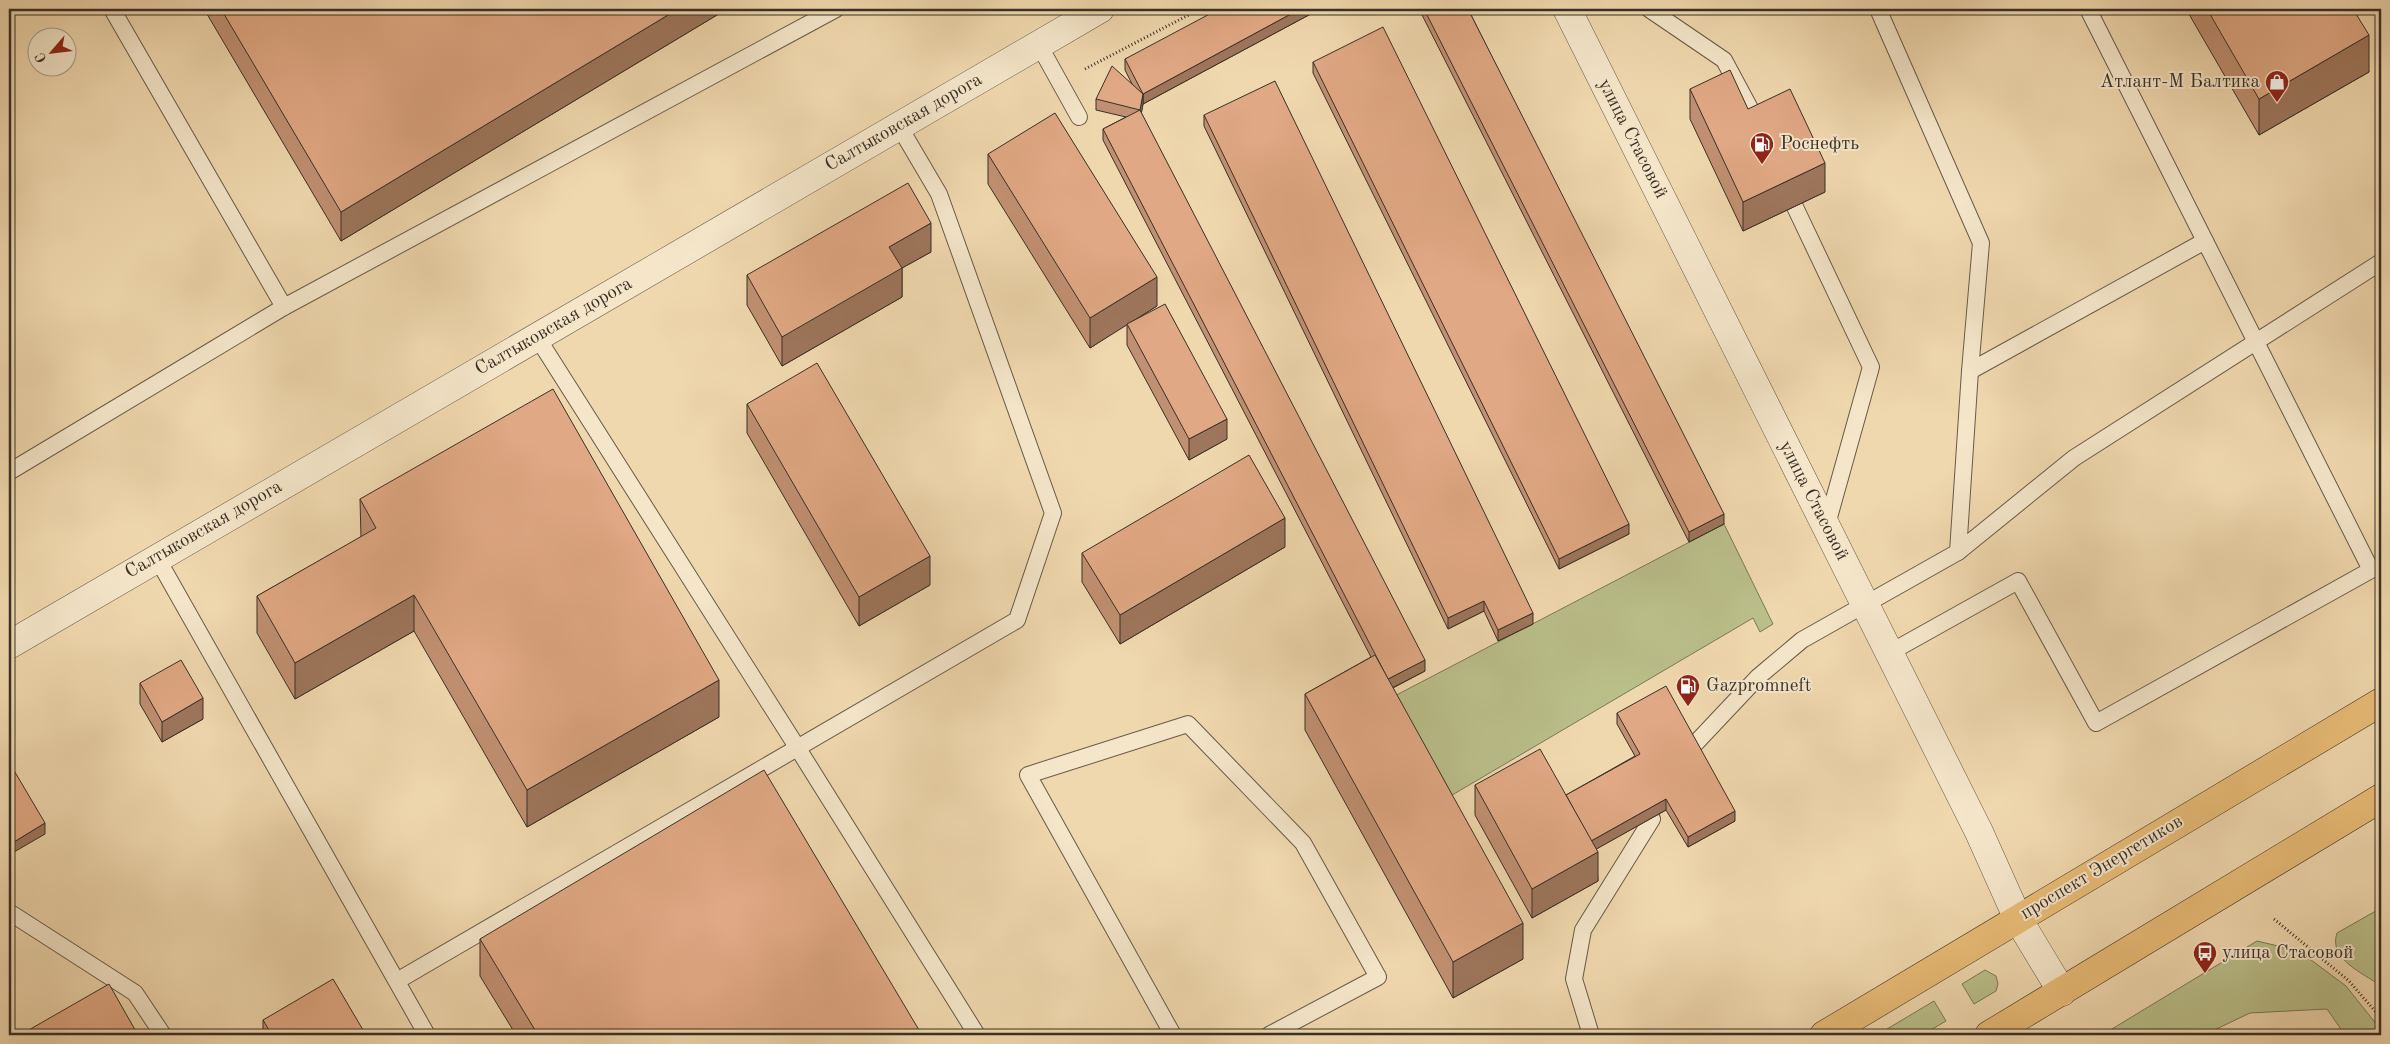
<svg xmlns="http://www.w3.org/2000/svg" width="2390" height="1044" font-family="'Old Standard TT',serif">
<rect width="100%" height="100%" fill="#f0d8ae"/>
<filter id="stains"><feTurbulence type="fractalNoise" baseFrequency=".004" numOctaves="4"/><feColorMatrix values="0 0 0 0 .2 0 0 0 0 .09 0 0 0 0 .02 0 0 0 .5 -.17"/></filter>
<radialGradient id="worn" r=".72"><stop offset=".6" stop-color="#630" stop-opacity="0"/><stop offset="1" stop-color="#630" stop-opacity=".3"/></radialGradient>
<g fill="#babf8a" stroke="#7a7858">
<polygon points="1724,524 1773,624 1760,632 1753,618 1442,801 1385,701"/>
<path d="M2381 908V986C2363 973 2328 959 2337 933Z"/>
<polygon points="2257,941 2299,951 2346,986 2381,1030 2381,1035 2345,1035 2327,1009 2250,1013 2204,1035 2102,1035"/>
<polygon points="1985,970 1996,976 1998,984 1996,991 1974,1004 1962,984"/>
<polygon points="1934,1001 1946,1021 1922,1035 1877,1035"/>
</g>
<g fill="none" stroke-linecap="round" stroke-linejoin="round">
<g stroke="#675a48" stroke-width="18">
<g id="service">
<polyline points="112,9 284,307"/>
<polyline points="1649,9 1724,60 1760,127"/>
<polyline points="1039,45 1079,117"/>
<polyline points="1795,207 1871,367 1826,528"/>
<polyline points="537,337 797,747 977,1035"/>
<polyline points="1970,371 2205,241"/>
<polyline points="9,472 284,307 836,9"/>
<polyline points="1958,552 2074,458 2381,262"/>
<polyline points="157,558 427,1035"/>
<polyline points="1889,653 2018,581 2096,723 2371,570 2088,9"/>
<polyline points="1693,746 1758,677 1802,640 1958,552 1970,371 1981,243 1878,9"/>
<polyline points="9,912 135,993 163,1035"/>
<polyline points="397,981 1017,620 1053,513 939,194 899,126"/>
<polyline points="1173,1035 1028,775 1188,724 1303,843 1378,977 1269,1035"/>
<polyline points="1591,1035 1574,979 1583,930 1652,819"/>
</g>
</g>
<g stroke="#675a48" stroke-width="29">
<g id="minor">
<polyline points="1567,9 1979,832 2018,919 2062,992"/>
<polyline points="9,645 1100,9"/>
</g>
</g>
<g stroke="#393026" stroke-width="29">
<g id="primary">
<polyline points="1824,1035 2381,702"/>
<polyline points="1989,1035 2381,798"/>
</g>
</g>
<g stroke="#393026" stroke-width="3" stroke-dasharray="1 2.5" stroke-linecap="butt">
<polyline points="1085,69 1200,9"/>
<polyline points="2274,919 2349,981 2381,1018"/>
</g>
<use href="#service" stroke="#f5e6ca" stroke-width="16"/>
<use href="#minor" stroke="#f5e6ca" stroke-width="28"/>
<use href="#primary" stroke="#e8bc77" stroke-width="28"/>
</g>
<g fill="#c19072" stroke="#393026">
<polygon points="204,9 727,9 341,241"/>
<polygon points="1320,9 1143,104 1141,113 1425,671 1393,688 1523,959 1453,998 1305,730 1305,694 1371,657 1103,140 1103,129 1126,117 1096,110 1096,99 1132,84 1125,70 1125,59"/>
<polygon points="1419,9 1468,9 1724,524 1689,542"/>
<polygon points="2186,9 2353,9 2369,72 2259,135"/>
<polygon points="1313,62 1629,534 1559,569 1313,73"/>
<polygon points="1690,89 1748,109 1825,192 1743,231 1690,119"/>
<polygon points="1204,115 1533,624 1498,641 1484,611 1448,629 1204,126"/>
<polygon points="988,154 1157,306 1134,320 1227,439 1189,460 1127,345 1127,324 1090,348 988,184"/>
<polygon points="931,252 902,268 902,297 782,366 747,305 747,275"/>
<polygon points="747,404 930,585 859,626 747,433"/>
<polygon points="360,499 719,717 527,827 414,631 295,699 257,633 257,596 361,537"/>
<polygon points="1285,547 1120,644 1082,582 1082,553"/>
<polygon points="140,683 203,719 162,742 140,704"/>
<polygon points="1617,713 1735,821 1688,847 1666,810 1596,849 1598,881 1532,918 1475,815 1475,785 1566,795 1635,756 1617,724"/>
<polygon points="480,939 922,1035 516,1035 480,976"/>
<polygon points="263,1020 366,1035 263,1035"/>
</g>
<g fill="#9d765c" stroke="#393026">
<polygon points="678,9 727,9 341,241 341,212"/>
<polygon points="1300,9 1320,9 1143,104 1143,94"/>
<polygon points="2369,35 2369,72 2259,135 2259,99"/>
<polygon points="1143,94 1143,104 1140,121 1140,110"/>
<polygon points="1825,163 1825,192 1743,231 1743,202"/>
<polygon points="931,223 931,252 902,268 902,297 782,366 782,337 889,247"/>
<polygon points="1157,277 1157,306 1090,348 1090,318"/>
<polygon points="1227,419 1227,439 1189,460 1189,439"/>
<polygon points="1724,514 1724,524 1689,542 1689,532"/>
<polygon points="1285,518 1285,547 1120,644 1120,615"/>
<polygon points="1629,524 1629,534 1559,569 1559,559"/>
<polygon points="930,556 930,585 859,626 859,597"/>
<polygon points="414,595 414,631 295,699 295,663"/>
<polygon points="1484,601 1484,611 1448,629 1448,618"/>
<polygon points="1533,613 1533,624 1498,641 1498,630"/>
<polygon points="1425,660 1425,671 1388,690 1388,679"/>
<polygon points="719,680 719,717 527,827 527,790"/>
<polygon points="203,698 203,719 162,742 162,722"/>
<polygon points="1666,799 1666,810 1584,856 1584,845"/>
<polygon points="1735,811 1735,821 1688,847 1688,837"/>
<polygon points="45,823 45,834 9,855 9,845"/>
<polygon points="1598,852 1598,881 1532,918 1532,889"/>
<polygon points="1523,923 1523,959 1453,998 1453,962"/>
</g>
<g fill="#e0a884" stroke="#393026">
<polygon points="221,9 678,9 341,212"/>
<polygon points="1219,9 1300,9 1143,94 1125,59"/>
<polygon points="1424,9 1468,9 1724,514 1689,532"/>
<polygon points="2207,9 2353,9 2369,35 2259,99"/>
<polygon points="1383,27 1629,524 1559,559 1313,62"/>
<polygon points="1112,66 1143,94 1140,110 1096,99"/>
<polygon points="1730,70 1748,109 1790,89 1825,163 1743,202 1690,89"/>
<polygon points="1275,81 1533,613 1498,630 1484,601 1448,618 1204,115"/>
<polygon points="1140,110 1425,660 1388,679 1103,129"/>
<polygon points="1055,113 1157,277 1090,318 988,154"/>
<polygon points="908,183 931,223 889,247 902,268 782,337 747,275"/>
<polygon points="1165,304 1227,419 1189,439 1127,324"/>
<polygon points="817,363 930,556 859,597 747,404"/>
<polygon points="553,389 719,680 527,790 414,595 295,663 257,596 376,528 360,499"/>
<polygon points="1249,455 1285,518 1120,615 1082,553"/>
<polygon points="1375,655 1523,923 1453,962 1305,694"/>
<polygon points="181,660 203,698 162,722 140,683"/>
<polygon points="1666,686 1735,811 1688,837 1666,799 1591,841 1566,795 1640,754 1617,713"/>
<polygon points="1540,749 1598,852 1532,889 1475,785"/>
<polygon points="9,762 45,823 9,845"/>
<polygon points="764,770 922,1035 538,1035 480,939"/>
<polygon points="333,979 366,1035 272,1035 263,1020"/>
<polygon points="109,984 138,1035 20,1035"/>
</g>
<defs>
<g id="shop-pin" transform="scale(1.25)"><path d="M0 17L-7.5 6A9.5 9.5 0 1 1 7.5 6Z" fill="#8f2418" stroke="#f5e6ca"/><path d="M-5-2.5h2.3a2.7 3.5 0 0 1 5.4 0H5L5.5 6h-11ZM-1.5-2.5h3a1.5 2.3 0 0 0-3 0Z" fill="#fff"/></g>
<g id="fuel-pin" transform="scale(1.25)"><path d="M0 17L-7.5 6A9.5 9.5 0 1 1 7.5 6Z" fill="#8f2418" stroke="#f5e6ca"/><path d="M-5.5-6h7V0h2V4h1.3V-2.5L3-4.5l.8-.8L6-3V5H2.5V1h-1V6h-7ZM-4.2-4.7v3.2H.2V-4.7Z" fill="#fff"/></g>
<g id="bus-pin" transform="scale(1.25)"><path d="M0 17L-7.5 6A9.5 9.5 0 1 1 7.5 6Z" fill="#8f2418" stroke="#f5e6ca"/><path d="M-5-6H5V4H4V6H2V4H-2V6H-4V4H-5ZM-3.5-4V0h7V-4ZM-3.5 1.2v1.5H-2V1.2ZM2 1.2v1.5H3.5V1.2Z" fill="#fff"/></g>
</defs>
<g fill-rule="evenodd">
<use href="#shop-pin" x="2277" y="82"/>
<use href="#fuel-pin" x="1762" y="144"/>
<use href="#fuel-pin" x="1688" y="686"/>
<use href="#bus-pin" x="2205" y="953"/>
</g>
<g text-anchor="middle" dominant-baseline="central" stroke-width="4" stroke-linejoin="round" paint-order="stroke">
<g font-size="19" fill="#393026" stroke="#f5e6ca" text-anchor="start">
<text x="2260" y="82" text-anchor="end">Атлант-М Балтика</text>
<text x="1780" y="144">Роснефть</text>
<text x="1706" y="686">Gazpromneft</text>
<text x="2222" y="953">улица Стасовой</text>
</g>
<g font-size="19" fill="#393026" stroke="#f5e6ca">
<text transform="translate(904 123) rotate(-30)">Салтыковская дорога</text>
<text transform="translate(1632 139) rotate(63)">улица Стасовой</text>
<text transform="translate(554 327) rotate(-30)">Салтыковская дорога</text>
<text transform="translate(1813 501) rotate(63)">улица Стасовой</text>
<text transform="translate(204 530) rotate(-30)">Салтыковская дорога</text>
<text transform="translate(2102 868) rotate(-31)">проспект Энергетиков</text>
</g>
</g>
<rect width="2390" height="1044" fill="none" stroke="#f0d8ae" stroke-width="30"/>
<rect x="10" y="10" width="2370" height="1024" fill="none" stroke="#393026" stroke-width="2.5"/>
<rect x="15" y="15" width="2360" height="1014" fill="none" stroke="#393026"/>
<g transform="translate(52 52) rotate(242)"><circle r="24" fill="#f5e6ca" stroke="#aa9d88"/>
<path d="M0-4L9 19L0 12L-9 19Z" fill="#8f2418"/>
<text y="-8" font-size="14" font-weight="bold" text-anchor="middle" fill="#393026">С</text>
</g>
<rect width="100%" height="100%" filter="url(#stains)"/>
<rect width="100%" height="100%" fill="url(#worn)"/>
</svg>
